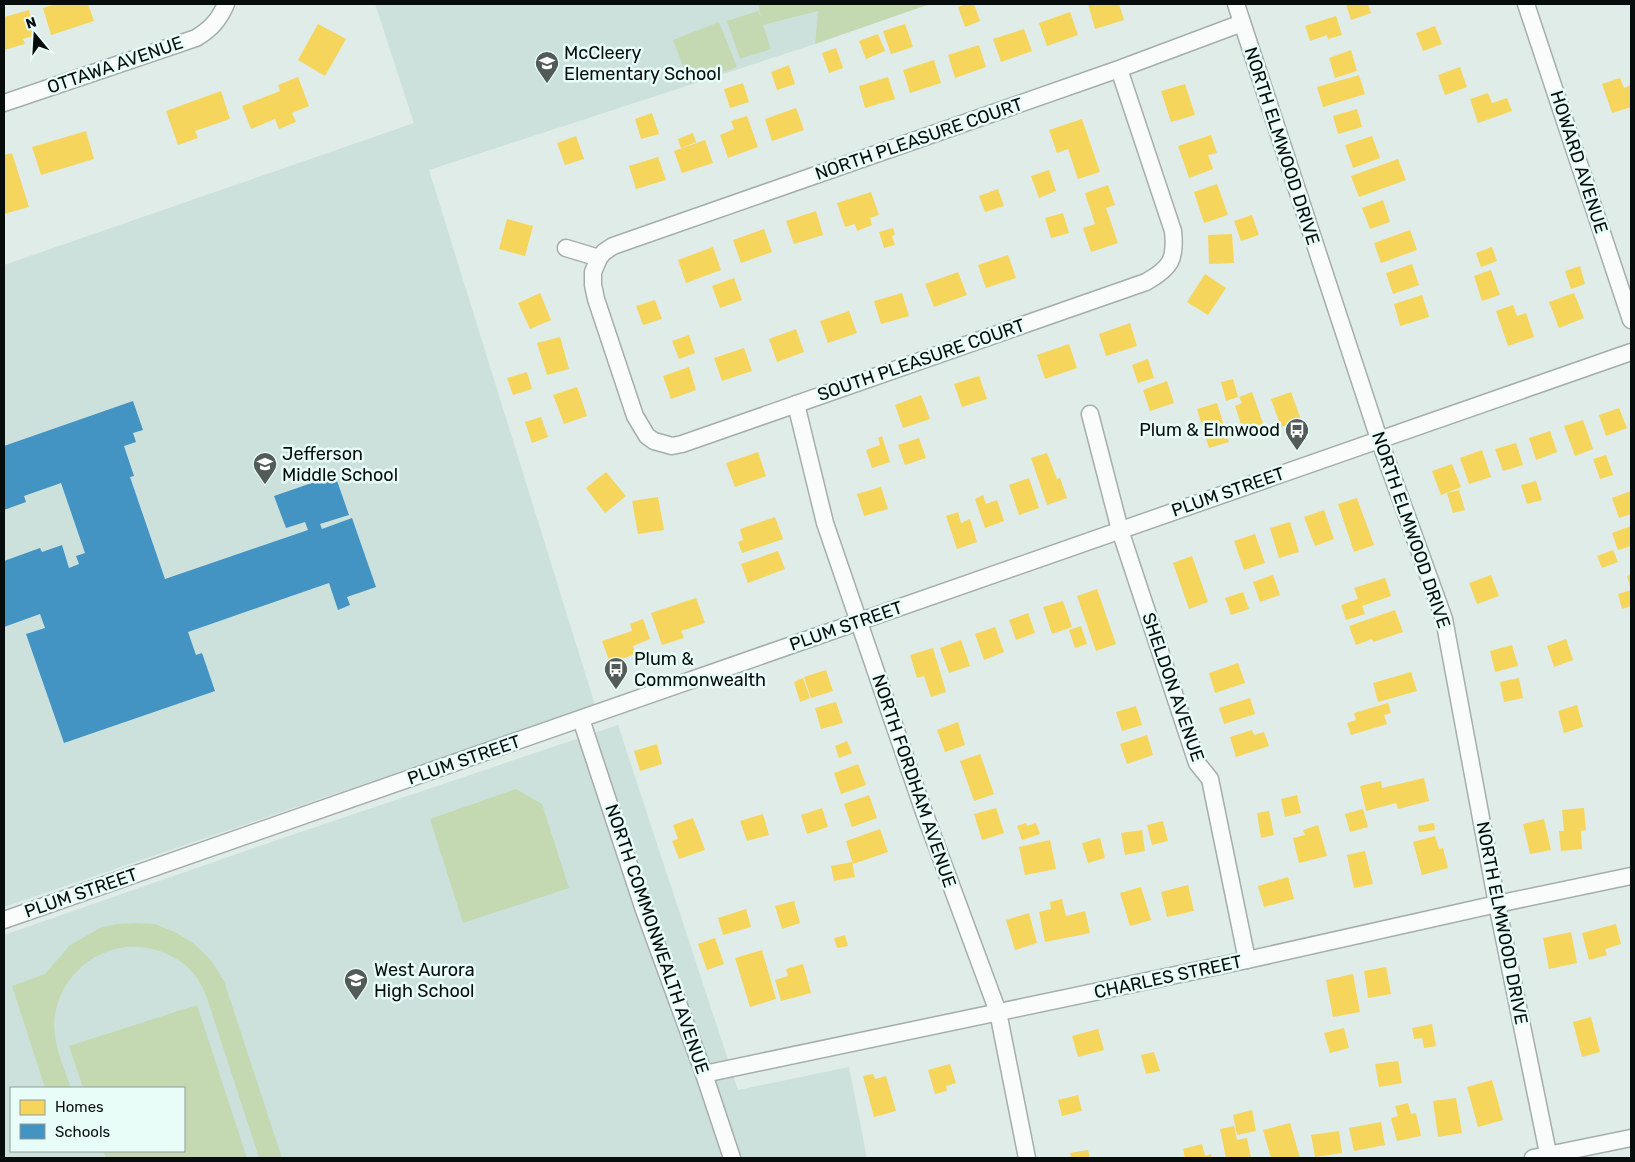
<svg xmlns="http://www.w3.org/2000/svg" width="1635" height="1162" font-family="Rubik,sans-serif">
<rect width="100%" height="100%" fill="#e0ece8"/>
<g fill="#cde1dc" fill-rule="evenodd">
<polygon points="375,4 819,4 815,44 429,170 595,705 4,907 4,265 414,123"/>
<path d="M618 725 738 1090 849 1067 867 1158H4V935L280 839ZM11 1088H184V1151H11Z"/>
</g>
<g fill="#c4d9b2">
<polygon points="758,4 930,4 815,44 818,11 763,25 771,49 740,59 727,21 758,11 761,17"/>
<polygon points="719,22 737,67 690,84 673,40"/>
<polygon points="516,789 542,804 569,888 463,923 430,819"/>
<path d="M135 923 155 924 175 932 193 943 211 960 224 981 282 1158H259L207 998C203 988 199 979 192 972 186 964 177 959 167 954 119 932 64 962 55 1015 51 1040 63 1065 71 1088H45L12 986 45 974 70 945 100 928 116 924Z"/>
<polygon points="197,1005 247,1158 106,1158 103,1151 184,1151 184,1088 83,1088 69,1046"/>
</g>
<g fill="#f6d55c">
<polygon points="57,4 88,4 94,21 51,35 43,8"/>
<polygon points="966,4 974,4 980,21 965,27 958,7"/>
<polygon points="1088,4 1119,4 1124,20 1095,29"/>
<polygon points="1346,4 1368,4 1371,13 1351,20"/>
<polygon points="29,10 36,35 23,39 25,44 4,50 4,17"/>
<polygon points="1070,12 1078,35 1047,46 1039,23"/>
<polygon points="1336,16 1342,35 1328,39 1327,35 1310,41 1305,26"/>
<polygon points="318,24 346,39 325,76 298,60"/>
<polygon points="905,24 913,47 891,54 883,31"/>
<polygon points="1435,26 1442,44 1423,51 1416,33"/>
<polygon points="1024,29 1032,51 1001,62 993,39"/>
<polygon points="878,34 885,51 866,59 859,41"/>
<polygon points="979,45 986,67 955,78 948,55"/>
<polygon points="836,48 843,68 829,73 822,53"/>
<polygon points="1351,50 1357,71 1335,78 1329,58"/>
<polygon points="934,60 941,83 910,93 903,70"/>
<polygon points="789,65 795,84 777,90 771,72"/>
<polygon points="1460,67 1467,87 1445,95 1438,75"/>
<polygon points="1359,75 1365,94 1323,107 1317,87"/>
<polygon points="298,77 309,106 292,113 296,122 279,129 275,119 251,129 242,106 280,91 278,85"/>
<polygon points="888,77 895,99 865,108 859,86"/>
<polygon points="1620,78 1624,88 1631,85 1631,107 1612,113 1602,84"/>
<polygon points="743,83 749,102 730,108 724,89"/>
<polygon points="1185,84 1195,115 1171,122 1161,91"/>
<polygon points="221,91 230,119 195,131 198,138 178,145 166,111"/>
<polygon points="1488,93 1492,103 1507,98 1512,111 1478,123 1470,99"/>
<polygon points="796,108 804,130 772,141 765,119"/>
<polygon points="1357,109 1362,127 1338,134 1333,116"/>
<polygon points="652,113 659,134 641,139 635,119"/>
<polygon points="747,116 758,147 728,158 720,135 734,129 731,121"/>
<polygon points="1082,119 1100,172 1078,179 1068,149 1057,153 1049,130"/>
<polygon points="86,131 94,159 41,175 32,147"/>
<polygon points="693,133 696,142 681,148 678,139"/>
<polygon points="1211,135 1217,153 1208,155 1213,169 1189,178 1178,146"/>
<polygon points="576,136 584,159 565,165 557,143"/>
<polygon points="1372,136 1380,158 1353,168 1345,145"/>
<polygon points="705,140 713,163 682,173 674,151"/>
<polygon points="12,153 29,207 4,214 4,155"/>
<polygon points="658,157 666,180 636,189 629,166"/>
<polygon points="1398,159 1406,180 1359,197 1351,176"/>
<polygon points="1049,170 1056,191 1039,198 1031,176"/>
<polygon points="1217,184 1228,215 1204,223 1194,192"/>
<polygon points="1108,185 1115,205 1106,208 1118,243 1091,252 1083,228 1095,224 1085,193"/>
<polygon points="998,189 1004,206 985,212 979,196"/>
<polygon points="871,192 879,215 870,218 872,225 857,231 855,224 845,227 837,203"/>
<polygon points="1383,200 1390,222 1370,229 1362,208"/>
<polygon points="816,211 823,235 794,244 786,221"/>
<polygon points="1063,213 1069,233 1051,238 1045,218"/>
<polygon points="1252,215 1259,235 1241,241 1234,221"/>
<polygon points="507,219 533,226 525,256 499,249"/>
<polygon points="893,228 895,235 892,236 895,245 884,248 879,232"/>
<polygon points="764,229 772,252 741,263 733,240"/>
<polygon points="1410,230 1417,250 1381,263 1374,243"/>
<polygon points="1232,234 1234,263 1209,264 1208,235"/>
<polygon points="713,247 721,270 686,283 678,260"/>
<polygon points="1492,247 1497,261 1481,267 1476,253"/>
<polygon points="1008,255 1016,278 986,288 978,265"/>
<polygon points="1412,264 1419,285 1393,294 1386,273"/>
<polygon points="1580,266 1585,284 1571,289 1565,271"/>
<polygon points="1491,270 1500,295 1482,301 1474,276"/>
<polygon points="958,272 967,295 934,307 925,284"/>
<polygon points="1205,274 1226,288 1208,315 1187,302"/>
<polygon points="734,278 742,300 720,308 712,286"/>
<polygon points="540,293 551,320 530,329 518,303"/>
<polygon points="902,293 909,316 881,324 874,301"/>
<polygon points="1574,293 1584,318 1559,328 1549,302"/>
<polygon points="1422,295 1429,317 1400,326 1394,304"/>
<polygon points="655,300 662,319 643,325 636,306"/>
<polygon points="1513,305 1517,316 1526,313 1534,337 1508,346 1496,311"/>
<polygon points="849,311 857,333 828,343 820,321"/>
<polygon points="1130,323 1137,346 1106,356 1099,334"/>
<polygon points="796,329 804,352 777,362 769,339"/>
<polygon points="689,335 695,353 679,359 672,341"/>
<polygon points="560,337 569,369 547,375 537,343"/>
<polygon points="1069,344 1077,368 1045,379 1037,355"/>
<polygon points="744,348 752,371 722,381 714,358"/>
<polygon points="1148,359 1154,378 1138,383 1132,365"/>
<polygon points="689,367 696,390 671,399 663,376"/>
<polygon points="527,372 532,389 513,395 507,378"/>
<polygon points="979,376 987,399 962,407 954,384"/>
<polygon points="1233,379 1238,397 1226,401 1221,382"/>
<polygon points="1167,381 1174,403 1150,411 1143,390"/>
<polygon points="577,387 587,416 564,424 553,395"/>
<polygon points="1252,392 1265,429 1245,436 1235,406 1242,403 1239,397"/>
<polygon points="1291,392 1301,420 1281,427 1271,399"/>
<polygon points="921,395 930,419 903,428 895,405"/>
<polygon points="1217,403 1229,442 1209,448 1197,409"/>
<polygon points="1619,408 1627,428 1606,436 1599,415"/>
<polygon points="541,417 548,437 532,443 525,422"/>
<polygon points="1583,420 1593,449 1575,456 1564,426"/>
<polygon points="1550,431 1557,452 1536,460 1529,438"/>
<polygon points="882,436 890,462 872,468 866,450 880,445 878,438"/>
<polygon points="919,438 926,458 905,465 898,445"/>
<polygon points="1516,443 1523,465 1503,471 1495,449"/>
<polygon points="1482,450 1491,477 1469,484 1460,458"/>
<polygon points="758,452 766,476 735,487 726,463"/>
<polygon points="1047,453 1057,479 1060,478 1067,498 1047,505 1031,458"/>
<polygon points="1606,455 1613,475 1600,479 1593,459"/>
<polygon points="1452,464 1461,487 1441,495 1432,471"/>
<polygon points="606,472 626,496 605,513 586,488"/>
<polygon points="1029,478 1039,508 1019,515 1009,485"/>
<polygon points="1536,481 1542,500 1527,504 1521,485"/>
<polygon points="881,487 888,509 864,516 857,494"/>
<polygon points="1459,490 1465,510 1453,513 1447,493"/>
<polygon points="1631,491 1631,514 1619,518 1612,498"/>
<polygon points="983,495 986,504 997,500 1004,521 985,528 975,499"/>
<polygon points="658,497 664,530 638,534 632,501"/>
<polygon points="1357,498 1374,545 1354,552 1338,504"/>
<polygon points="1324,510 1334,539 1315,546 1304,517"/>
<polygon points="958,512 961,523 970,519 977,542 957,549 946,516"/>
<polygon points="775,517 783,539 742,553 738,542 743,540 740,529"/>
<polygon points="1290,522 1299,552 1279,558 1270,528"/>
<polygon points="1631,526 1631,546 1618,550 1612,533"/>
<polygon points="1255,534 1265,563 1244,570 1234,541"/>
<polygon points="1613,550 1618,562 1602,568 1597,556"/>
<polygon points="778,551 785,569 748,583 741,564"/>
<polygon points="1192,556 1208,602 1189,609 1173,563"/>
<polygon points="1273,575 1280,595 1260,602 1253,582"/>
<polygon points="1491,575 1499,596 1477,604 1469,583"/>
<polygon points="1631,575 1631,606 1622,609 1618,594 1631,590 1627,576"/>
<polygon points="1385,578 1391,596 1362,606 1365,614 1346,620 1341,605 1358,599 1354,588"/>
<polygon points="1097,589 1116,644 1096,651 1077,596"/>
<polygon points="1243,592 1249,609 1231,615 1225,598"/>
<polygon points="696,598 705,623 681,631 684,638 662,645 651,613"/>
<polygon points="1063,601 1072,627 1052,634 1043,607"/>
<polygon points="1395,610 1403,632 1373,642 1372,639 1356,645 1349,626"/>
<polygon points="1028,613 1035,633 1016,640 1009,620"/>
<polygon points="643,619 650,639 633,646 636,654 610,663 602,641 632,631 630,624"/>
<polygon points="1081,626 1087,644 1075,648 1069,630"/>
<polygon points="995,627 1004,652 984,660 975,634"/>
<polygon points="1566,639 1573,660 1554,667 1547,646"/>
<polygon points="961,640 970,666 949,673 940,648"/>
<polygon points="1512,645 1518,666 1495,672 1490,651"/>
<polygon points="933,648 946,692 931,697 924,676 917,678 910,655"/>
<polygon points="1238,663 1245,683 1215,693 1209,673"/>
<polygon points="826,670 833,691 811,698 804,677"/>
<polygon points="1411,672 1417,691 1378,702 1373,683"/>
<polygon points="803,678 810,698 800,702 794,682"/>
<polygon points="1519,678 1523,698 1504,702 1500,682"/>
<polygon points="1250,698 1255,714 1224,724 1219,708"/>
<polygon points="836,702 843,723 821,729 815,708"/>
<polygon points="1388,703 1391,713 1384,715 1387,724 1351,735 1347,723 1356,720 1354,713"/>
<polygon points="1577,705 1583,727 1564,733 1558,711"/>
<polygon points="1136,706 1142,725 1122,731 1116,712"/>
<polygon points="958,722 965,745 945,752 937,730"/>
<polygon points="1252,730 1254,735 1264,732 1269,746 1236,757 1230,737"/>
<polygon points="1147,735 1153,755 1127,764 1120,744"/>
<polygon points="847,741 852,753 839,758 835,746"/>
<polygon points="657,744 662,764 640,771 634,751"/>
<polygon points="980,754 994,794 974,801 960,761"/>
<polygon points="858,764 866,785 841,794 834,773"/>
<polygon points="1424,778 1429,801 1398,809 1396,803 1366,811 1360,786 1381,781 1382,788"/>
<polygon points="869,795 877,818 852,827 844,804"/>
<polygon points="1297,795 1301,813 1285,817 1281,799"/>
<polygon points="822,808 828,827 807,834 801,815"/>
<polygon points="996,808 1004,833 982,840 974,814"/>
<polygon points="1584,808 1586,830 1581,831 1582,849 1561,851 1559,831 1564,831 1562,810"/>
<polygon points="1363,809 1368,827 1350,832 1345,814"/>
<polygon points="1269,811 1274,835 1261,838 1257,813"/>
<polygon points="763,814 769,835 747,841 740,821"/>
<polygon points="693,818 705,850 679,859 672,841 678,839 673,825"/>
<polygon points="1544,819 1551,850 1530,854 1523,824"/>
<polygon points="1163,821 1168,841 1152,845 1147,825"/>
<polygon points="1026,823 1027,826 1036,823 1040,834 1022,840 1017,826"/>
<polygon points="1434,823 1435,830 1419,832 1418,826"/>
<polygon points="1318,825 1327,856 1299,863 1293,838 1305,835 1303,830"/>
<polygon points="880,829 888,852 853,864 846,841"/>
<polygon points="1142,830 1145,851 1125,855 1121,833"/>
<polygon points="1435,836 1439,849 1443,848 1448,868 1422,875 1413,842"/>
<polygon points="1100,838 1105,858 1088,863 1082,843"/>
<polygon points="1050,840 1056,869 1025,875 1019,847"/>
<polygon points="1365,851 1373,884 1354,888 1347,855"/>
<polygon points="852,862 855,877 834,881 831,866"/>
<polygon points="1288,877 1294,899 1264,907 1258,886"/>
<polygon points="1188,885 1194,911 1167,917 1161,892"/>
<polygon points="1141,887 1151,920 1130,926 1120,893"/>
<polygon points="1062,899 1066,916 1085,911 1090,933 1045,942 1039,912 1051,909 1050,902"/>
<polygon points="794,901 800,923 782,929 775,906"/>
<polygon points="746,909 751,927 723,935 718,918"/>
<polygon points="1029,913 1037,943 1015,950 1006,920"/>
<polygon points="1616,924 1621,944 1605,949 1607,955 1589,960 1582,933"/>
<polygon points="1571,932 1577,963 1549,969 1543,938"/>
<polygon points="845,935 848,946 837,948 834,938"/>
<polygon points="715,938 724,964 707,970 698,944"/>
<polygon points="762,950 776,999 750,1007 735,958"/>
<polygon points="803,964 811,993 781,1001 775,980 788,976 786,969"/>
<polygon points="1386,967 1391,994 1368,998 1364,971"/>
<polygon points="1353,974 1360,1012 1333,1017 1326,980"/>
<polygon points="1591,1017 1600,1052 1582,1057 1573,1022"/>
<polygon points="1432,1024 1436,1046 1424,1048 1422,1038 1414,1039 1412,1028"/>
<polygon points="1344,1028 1349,1048 1330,1053 1324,1033"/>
<polygon points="1098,1029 1104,1050 1078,1057 1072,1036"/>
<polygon points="1154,1052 1160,1071 1146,1074 1141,1055"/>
<polygon points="1398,1061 1402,1083 1379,1087 1375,1064"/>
<polygon points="950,1064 956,1083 946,1086 947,1091 935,1094 928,1070"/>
<polygon points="873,1074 875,1079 886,1076 896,1111 874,1117 863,1076"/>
<polygon points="1492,1080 1503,1120 1478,1127 1467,1087"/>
<polygon points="1078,1095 1082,1111 1062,1116 1058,1100"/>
<polygon points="1456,1098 1462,1133 1438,1137 1433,1101"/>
<polygon points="1408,1103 1411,1114 1416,1113 1421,1136 1397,1141 1391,1118 1398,1116 1395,1106"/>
<polygon points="1252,1110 1256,1131 1237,1135 1233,1115"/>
<polygon points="1381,1122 1385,1145 1354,1151 1349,1128"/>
<polygon points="1290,1123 1300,1158 1271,1158 1263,1130"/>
<polygon points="1234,1126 1237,1140 1247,1138 1251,1158 1226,1158 1220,1129"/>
<polygon points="1339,1131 1342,1153 1315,1157 1311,1135"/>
<polygon points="1202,1144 1205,1156 1211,1154 1212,1158 1185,1158 1183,1149"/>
<polygon points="1088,1150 1090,1158 1071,1158 1070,1153"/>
</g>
<polygon fill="#4393c3" points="133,401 143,430 133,433 136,442 124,446 134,476 130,477 165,579 308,530 305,522 286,528 274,496 335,475 349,515 320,524 322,529 352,518 376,587 347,597 350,605 338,610 329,583 188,632 196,655 202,653 215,691 64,743 26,634 45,628 40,614 4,627 4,561 40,548 42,552 62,545 69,568 79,564 76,556 85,553 61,483 24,496 26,502 4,510 4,446"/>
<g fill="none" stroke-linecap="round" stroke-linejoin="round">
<g stroke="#a5aeab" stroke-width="19">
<g id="minor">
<polyline points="1236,4 1379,439 1444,619 1497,904 1549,1158"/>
<polyline points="1526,4 1631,320"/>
<path d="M1119 69 1173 231C1176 259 1171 268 1146 282L682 444 672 446 654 441 647 436 635 416 596 299 593 285V272L599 258 604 252 613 246 1119 69 1242 23"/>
<path d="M4 103 196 38C211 29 219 20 226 4"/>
<polyline points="566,248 599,258"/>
<polyline points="796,404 825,523 924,812 998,1012 1027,1158"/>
<polyline points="1090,414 1120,530 1197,763 1210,779 1247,960"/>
<polyline points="581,719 644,910 704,1074 732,1158"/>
<polyline points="4,920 1631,352"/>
<polyline points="704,1074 1247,960 1497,904 1631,876"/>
<polyline points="1533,1158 1631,1138"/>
</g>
</g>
<use href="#minor" stroke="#fafcfc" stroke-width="16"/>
</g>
<defs>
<g id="school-pin" transform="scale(1.25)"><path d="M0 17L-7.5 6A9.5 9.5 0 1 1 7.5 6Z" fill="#535b59" stroke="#e9fdf8"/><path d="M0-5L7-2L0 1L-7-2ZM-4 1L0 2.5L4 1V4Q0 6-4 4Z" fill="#fff"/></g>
<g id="bus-pin" transform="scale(1.25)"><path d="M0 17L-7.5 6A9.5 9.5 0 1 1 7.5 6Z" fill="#535b59" stroke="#e9fdf8"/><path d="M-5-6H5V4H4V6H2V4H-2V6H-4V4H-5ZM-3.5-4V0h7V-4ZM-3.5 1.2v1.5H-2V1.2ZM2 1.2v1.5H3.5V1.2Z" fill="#fff"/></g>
</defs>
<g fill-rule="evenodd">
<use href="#school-pin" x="547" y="63"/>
<use href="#bus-pin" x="1297" y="430"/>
<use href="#school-pin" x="265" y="464"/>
<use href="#bus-pin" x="616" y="669"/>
<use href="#school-pin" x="356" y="980"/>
</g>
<g text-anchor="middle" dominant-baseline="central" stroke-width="5" stroke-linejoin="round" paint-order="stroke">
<g font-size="18" fill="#070d0c" stroke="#e9fdf8" text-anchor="start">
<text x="564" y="53">McCleery<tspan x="564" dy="21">Elementary School</tspan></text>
<text x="1280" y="430" text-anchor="end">Plum &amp; Elmwood</text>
<text x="282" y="454">Jefferson<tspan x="282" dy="21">Middle School</tspan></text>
<text x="634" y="659">Plum &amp;<tspan x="634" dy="21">Commonwealth</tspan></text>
<text x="374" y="970">West Aurora<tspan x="374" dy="21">High School</tspan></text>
</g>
<g font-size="18" fill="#070d0c" stroke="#e9fdf8">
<text transform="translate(115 65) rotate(-19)">OTTAWA AVENUE</text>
<text transform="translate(919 139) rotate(-19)">NORTH PLEASURE COURT</text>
<text transform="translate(1282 146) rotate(72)">NORTH ELMWOOD DRIVE</text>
<text transform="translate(1579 162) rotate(72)">HOWARD AVENUE</text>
<text transform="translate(921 360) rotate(-19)">SOUTH PLEASURE COURT</text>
<text transform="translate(1228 492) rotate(-19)">PLUM STREET</text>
<text transform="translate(1411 530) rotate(71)">NORTH ELMWOOD DRIVE</text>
<text transform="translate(846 626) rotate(-19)">PLUM STREET</text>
<text transform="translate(1173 687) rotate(71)">SHELDON AVENUE</text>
<text transform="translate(464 760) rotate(-19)">PLUM STREET</text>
<text transform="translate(914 781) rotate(71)">NORTH FORDHAM AVENUE</text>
<text transform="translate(81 893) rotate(-19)">PLUM STREET</text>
<text transform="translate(1502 923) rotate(79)">NORTH ELMWOOD DRIVE</text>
<text transform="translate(657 939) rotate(71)">NORTH COMMONWEALTH AVENUE</text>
<text transform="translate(1168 977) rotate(-12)">CHARLES STREET</text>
</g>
</g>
<rect width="1635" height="1162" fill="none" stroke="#070d0c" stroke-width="10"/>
<rect x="10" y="1087" width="175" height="65" fill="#e9fdf8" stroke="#8f9d9a"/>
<rect x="20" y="1100" width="25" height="15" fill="#f6d55c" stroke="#8f9d9a"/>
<text x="55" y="1112" font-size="15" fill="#070d0c">Homes</text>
<rect x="20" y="1124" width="25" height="15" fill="#4393c3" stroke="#8f9d9a"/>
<text x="55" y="1137" font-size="15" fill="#070d0c">Schools</text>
<g transform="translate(35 35) rotate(342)" stroke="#e9fdf8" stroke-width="4" paint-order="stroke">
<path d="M0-4L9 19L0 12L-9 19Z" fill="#070d0c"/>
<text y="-8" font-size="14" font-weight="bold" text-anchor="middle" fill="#070d0c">N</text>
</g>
</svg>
